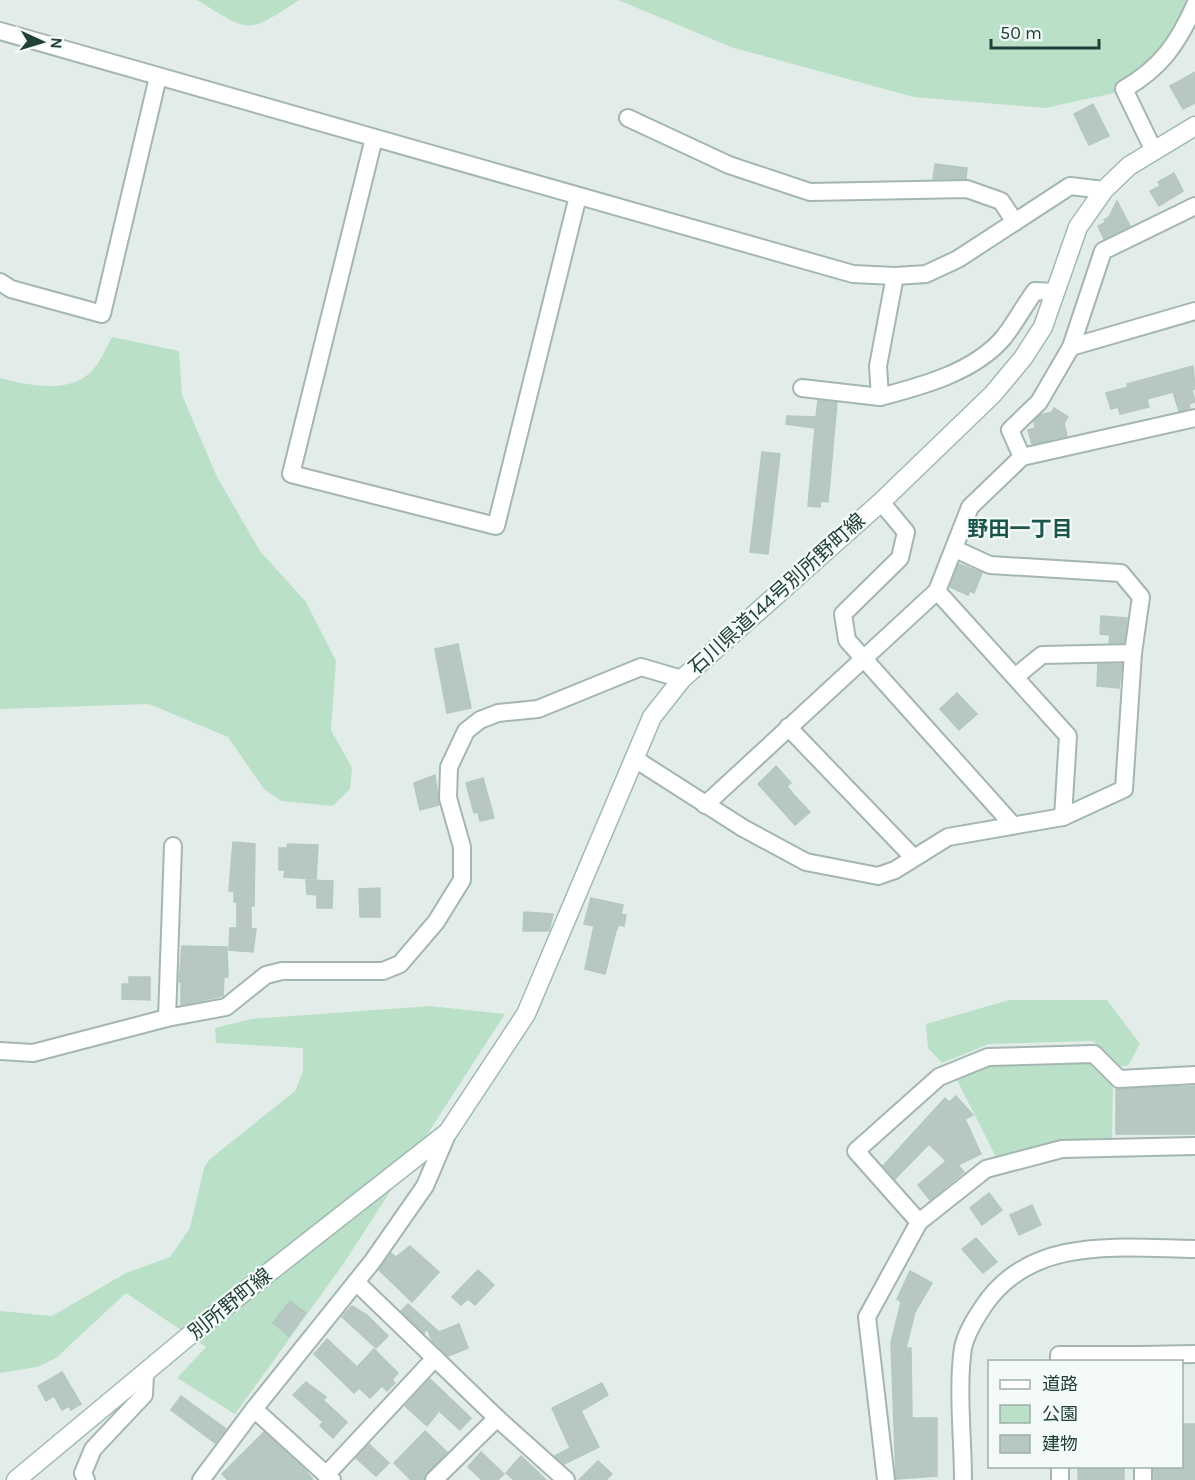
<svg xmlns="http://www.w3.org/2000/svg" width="1195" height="1480" font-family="Karla,'Noto Sans JP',sans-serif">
<rect width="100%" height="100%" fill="#e2ede9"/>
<g fill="#bae0c7">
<path d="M197 0H299C246 35 251 33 197 0Z"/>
<polygon points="618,0 1194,0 1180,15 1142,87 1045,108 914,97 731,47"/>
<path d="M112 337 179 351 182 395 217 477 260 551 306 602 336 661 331 730 352 768 350 789 333 806 281 801 264 789 228 737 149 704 0 709V378C28 385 66 394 90 373 99 365 106 348 112 337Z"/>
<polygon points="1009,1000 1107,1000 1140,1044 1128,1066 1117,1066 1093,1041 989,1044 942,1063 928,1048 926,1024"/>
<polygon points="430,1006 505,1014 344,1263 235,1414 177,1378 206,1347 126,1293 56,1358 37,1367 0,1373 0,1311 52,1316 126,1273 170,1257 190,1228 204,1168 210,1159 295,1091 303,1071 303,1048 216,1043 215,1028 251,1019"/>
<path d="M1082 1055 1113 1082 1112 1138C1072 1140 1034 1142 997 1159L953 1072 988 1057Z"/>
</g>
<g fill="#b7c8c3" stroke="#b4c8c1" stroke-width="1.5">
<polygon points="1195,72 1195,103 1183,109 1170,86"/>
<polygon points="1093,104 1109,136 1089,145 1074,114"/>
<polygon points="935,164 967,168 966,179 933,179"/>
<polygon points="1174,173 1183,191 1159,206 1150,191 1160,186 1158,182"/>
<polygon points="1117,201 1130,226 1104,239 1098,226 1106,222 1104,220 1109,217"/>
<polygon points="1193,366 1195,389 1192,390 1195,402 1189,404 1190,408 1179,411 1173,392 1147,399 1149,407 1120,414 1118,407 1111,409 1106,393 1128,387 1127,384"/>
<polygon points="818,400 837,403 828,502 821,501 820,507 808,506 815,428 786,424 787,416 816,417"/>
<polygon points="1054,408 1068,417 1064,423 1067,436 1032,444 1028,430 1035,428 1034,422 1040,415 1052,412"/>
<polygon points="762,452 780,454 768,554 750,552"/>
<polygon points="959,564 982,573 974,593 970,591 968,595 950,587"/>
<polygon points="1101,616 1127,618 1124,643 1109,643 1110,635 1100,634"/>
<polygon points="458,644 471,708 447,713 435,649"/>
<polygon points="1098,664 1122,664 1119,688 1097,686"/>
<polygon points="957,693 977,714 959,730 940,709"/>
<polygon points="776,766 791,783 787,786 794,795 810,812 795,825 758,784"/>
<polygon points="435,775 439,805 420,810 414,783"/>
<polygon points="483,778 494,818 480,821 478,812 474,813 466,783"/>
<polygon points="233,842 255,844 254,906 251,906 251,929 256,929 253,952 229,950 230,928 237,928 237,902 234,902 234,891 229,891"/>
<polygon points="288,844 318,845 316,879 284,877 285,870 279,870 279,848 287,848"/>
<polygon points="306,880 333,881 332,908 317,908 317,895 307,894"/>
<polygon points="380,888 380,917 360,917 359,889"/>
<polygon points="591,898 623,905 621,914 626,915 624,926 619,925 616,931 605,974 585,969 594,926 584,924"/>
<polygon points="524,912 553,914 549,931 523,931"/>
<polygon points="182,946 227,947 228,977 224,977 223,996 181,1005 181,982 179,982"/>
<polygon points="129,977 150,977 150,1000 122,999 122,984 129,984"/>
<polygon points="1195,1086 1195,1134 1116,1134 1116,1089"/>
<polygon points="956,1096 973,1115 965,1119 981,1154 958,1165 964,1172 930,1200 918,1185 946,1161 929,1144 895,1179 883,1166 945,1098 949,1102"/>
<polygon points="989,1193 1002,1210 982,1225 970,1208"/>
<polygon points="1032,1205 1041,1225 1019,1235 1010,1215"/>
<polygon points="976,1238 997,1262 983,1273 962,1249"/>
<polygon points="410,1246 439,1272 412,1302 379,1270 391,1253 396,1257"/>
<polygon points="478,1270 494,1285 475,1305 468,1299 461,1305 452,1297"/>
<polygon points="910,1271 932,1283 915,1312 906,1348 911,1348 912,1418 937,1418 937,1476 896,1479 891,1343 901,1302 897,1299"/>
<polygon points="290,1301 306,1313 289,1336 273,1323"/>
<polygon points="408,1304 439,1332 459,1324 468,1348 448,1356 432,1340 427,1329 424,1333 401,1311"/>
<polygon points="352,1306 367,1315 388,1336 376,1348 342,1317"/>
<polygon points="327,1339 357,1367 374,1349 398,1373 392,1380 395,1383 387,1391 382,1386 370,1398 359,1388 354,1393 314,1354"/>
<polygon points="62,1372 81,1404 71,1410 69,1406 62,1410 54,1396 46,1401 38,1386"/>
<polygon points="430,1379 471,1418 460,1430 439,1411 427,1426 405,1406"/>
<polygon points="306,1382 326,1397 323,1400 347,1422 333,1438 320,1426 323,1422 293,1395"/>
<polygon points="602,1383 608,1395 581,1411 599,1447 564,1464 555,1456 570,1448 552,1408"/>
<polygon points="181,1396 226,1429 215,1443 171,1410"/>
<polygon points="1182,1424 1195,1424 1195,1480 1154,1480 1154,1467 1182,1467"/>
<polygon points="425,1431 447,1452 427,1473 424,1480 411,1480 394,1463"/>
<polygon points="264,1432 305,1470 313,1480 228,1480 222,1474"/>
<polygon points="369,1444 389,1463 376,1476 356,1458"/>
<polygon points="481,1452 504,1474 498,1480 482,1480 468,1467"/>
<polygon points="521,1456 541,1475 546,1480 514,1480 506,1473"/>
<polygon points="598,1461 612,1474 606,1480 579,1480"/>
<rect x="1078" y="1467" width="46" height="13"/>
</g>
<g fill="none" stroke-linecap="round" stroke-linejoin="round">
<g stroke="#a4b6b1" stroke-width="20">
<g id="street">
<polyline points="0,31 853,274 895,276 926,274 958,259 1070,186 1104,190"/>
<polyline points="628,118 729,165 810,192 967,189 1001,201 1015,222"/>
<polyline points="374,138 291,474 496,526 578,196"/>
<path d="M1154 151 1124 89C1161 68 1178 43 1195 5"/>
<polyline points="0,282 11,289 102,314 158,77"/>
<polyline points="1071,347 1195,311"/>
<polyline points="802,388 880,397 878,366 895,276"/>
<path d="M880 397C922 386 975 372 1004 337 1015 323 1024 306 1035 291L1055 292"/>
<polyline points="1022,457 1195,418"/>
<polyline points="881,502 906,532 900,558 843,614 847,640 1012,824"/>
<polyline points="937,591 1068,736 1063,817"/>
<polyline points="1015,677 1042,655 1133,653"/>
<polyline points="788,727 913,857"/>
<polyline points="635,759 743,828 806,862 878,876 895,870 948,837 1063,817 1124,789 1133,653 1141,597 1121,573 990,565 955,549"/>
<polyline points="705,805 937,591 970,507 1022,457 1010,430 1039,402 1071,347 1103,251 1195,206"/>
<polyline points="167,1018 173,846"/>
<polyline points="0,1051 33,1053 167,1018 226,1007 266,975 282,971 383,971 400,964 436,922 462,880 462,847 448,798 449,767 466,731 480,720 498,713 538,709 641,667 682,679"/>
<polyline points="919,1222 856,1151 939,1077 988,1057 1094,1054 1119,1079 1195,1075"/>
<polyline points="356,1282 497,1418 566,1480"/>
<polyline points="1059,1362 1059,1355 1142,1355"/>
<polyline points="1142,1362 1142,1355 1195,1354"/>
<polyline points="254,1409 332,1480"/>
<polyline points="1060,1466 1060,1480"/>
<polyline points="1143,1466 1143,1480"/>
<polyline points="326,1475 435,1358"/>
<polyline points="86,1480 83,1473 93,1449 144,1395 145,1374"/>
<polyline points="201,1480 254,1409 372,1262 425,1186 448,1132"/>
<polyline points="434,1480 497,1418"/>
<polyline points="886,1480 867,1317 919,1222 986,1169 1062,1149 1195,1146"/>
<path d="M963 1480C963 1440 957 1387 963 1348 966 1333 975 1319 983 1307 1030 1235 1120 1248 1195 1249"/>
</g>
</g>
<g stroke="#a0bab3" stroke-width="21">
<polyline id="secondary" points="16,1480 202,1325 448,1132 526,1014 652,717 682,679 881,502 993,394 1023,358 1043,327 1078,227 1104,190 1129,166 1195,126"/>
</g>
<use href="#street" stroke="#fff" stroke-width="16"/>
<use href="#secondary" stroke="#fff" stroke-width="18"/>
</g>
<g text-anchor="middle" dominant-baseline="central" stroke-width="4.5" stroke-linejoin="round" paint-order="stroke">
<g font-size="20" fill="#21403a" stroke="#f3faf7">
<text transform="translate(777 594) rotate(-42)">石川県道144号別所野町線</text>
<text transform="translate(230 1304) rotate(-39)">別所野町線</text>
</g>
<g font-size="21" font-weight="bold" fill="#1b544a" stroke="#f3faf7">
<text x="1020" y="529">野田一丁目</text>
</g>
</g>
<rect x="988" y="1360" width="195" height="108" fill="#f3faf7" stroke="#9fb0ab" stroke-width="1.5"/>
<rect x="1000" y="1380" width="30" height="9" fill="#ffffff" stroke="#9fb0ab" stroke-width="1.5"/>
<text x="1042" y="1390" font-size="18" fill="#21403a">道路</text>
<rect x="1000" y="1405" width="30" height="18" fill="#bae0c7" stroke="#9fb0ab" stroke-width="1.5"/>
<text x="1042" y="1420" font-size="18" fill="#21403a">公園</text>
<rect x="1000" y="1435" width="30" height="18" fill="#b7c8c3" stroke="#9fb0ab" stroke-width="1.5"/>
<text x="1042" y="1450" font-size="18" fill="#21403a">建物</text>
<g transform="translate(42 42) rotate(94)" stroke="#f3faf7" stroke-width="4.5" paint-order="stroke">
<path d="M0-4.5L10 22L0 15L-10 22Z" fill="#21403a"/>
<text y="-9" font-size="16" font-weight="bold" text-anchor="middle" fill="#21403a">N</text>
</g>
<path d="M991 39v9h108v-9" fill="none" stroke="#21403a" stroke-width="3"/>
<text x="1000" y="39" font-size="18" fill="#21403a" stroke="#f3faf7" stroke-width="4.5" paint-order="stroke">50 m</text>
</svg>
